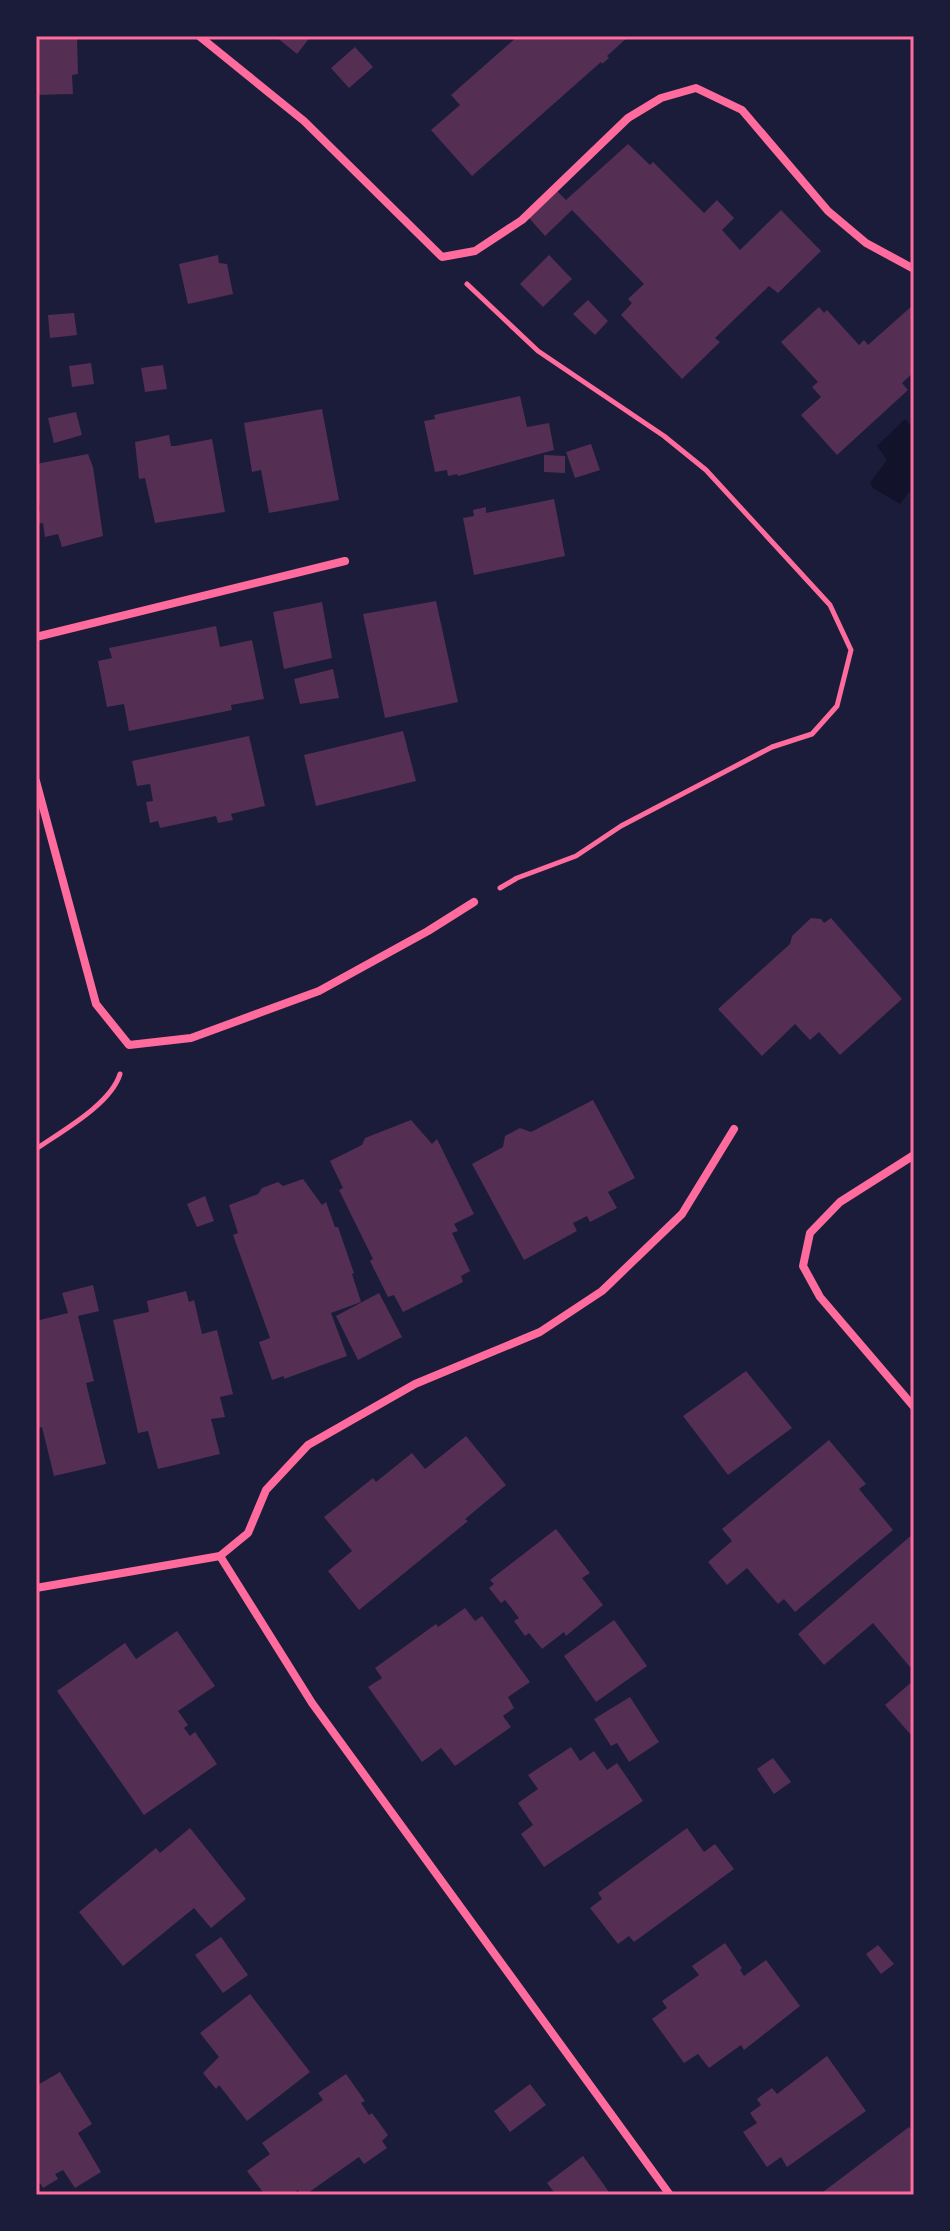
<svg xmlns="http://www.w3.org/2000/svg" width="950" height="2231" font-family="Commissioner,sans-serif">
<rect width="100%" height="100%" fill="#1b1b3a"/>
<polygon fill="#12122b" points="905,419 914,430 914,486 900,504 873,488 870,483 887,460 877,446"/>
<g fill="#542f53">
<polygon points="36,36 77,36 78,74 72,75 73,94 36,95"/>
<polygon points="275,36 311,36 297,54"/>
<polygon points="518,36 629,36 607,56 609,58 602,64 601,62 472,176 431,130 460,105 451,95"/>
<polygon points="355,47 373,67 349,88 331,68"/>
<polygon points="628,144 650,165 653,162 704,213 717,200 734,218 722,230 740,250 781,210 821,251 778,293 769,286 715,338 720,342 682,379 621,315 632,303 628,299 644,284 572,210 545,236 529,218 557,191 566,200"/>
<polygon points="218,255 219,263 227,264 233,294 188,304 179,264"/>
<polygon points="549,255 572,279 543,307 520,284"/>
<polygon points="588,300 608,321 595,335 573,314"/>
<polygon points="913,305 914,372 902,383 908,390 837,455 801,415 821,397 812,387 818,382 781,342 819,307 824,313 827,310 859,345 864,340 868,345"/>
<polygon points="74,313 77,335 50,338 48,315"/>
<polygon points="91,363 94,384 72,387 69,366"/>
<polygon points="163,365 167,389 145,392 141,368"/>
<polygon points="520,396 527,427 549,423 554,450 458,476 457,474 448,476 447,470 435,472 424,421 435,419 434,415"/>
<polygon points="322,409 339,500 269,513 261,470 252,472 244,423"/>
<polygon points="76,412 82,435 54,443 48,418"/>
<polygon points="169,435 171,446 175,446 212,439 225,512 155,523 145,478 139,479 135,442"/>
<polygon points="591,444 600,470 575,478 566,452"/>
<polygon points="88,454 93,467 103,536 62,547 58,534 45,537 43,523 37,524 36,512 40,511 36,464"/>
<polygon points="544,455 565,456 565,473 544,472"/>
<polygon points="554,499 565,556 474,575 463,518 474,516 473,510 486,507 486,513"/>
<polygon points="436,601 458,702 385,718 363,614"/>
<polygon points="322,602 332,658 284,669 273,612"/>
<polygon points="216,626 220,647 252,640 264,699 231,705 232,710 129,731 124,704 107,707 98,661 112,658 109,648"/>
<polygon points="333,669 339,698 300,704 294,679"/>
<polygon points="403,731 416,781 316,806 304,755"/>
<polygon points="249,736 265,806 231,814 233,820 218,823 216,816 160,828 158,821 150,823 146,802 153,801 150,784 137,786 132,761"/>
<polygon points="811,918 821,919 824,923 831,918 902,999 840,1055 819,1032 810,1040 795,1024 762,1056 718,1009 790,944 792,936"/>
<polygon points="593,1100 635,1178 608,1192 617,1208 590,1222 587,1216 573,1223 577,1231 524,1260 472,1164 503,1147 505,1136 520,1128 531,1132"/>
<polygon points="411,1120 432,1144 437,1139 474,1214 454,1224 458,1231 452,1233 470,1271 461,1276 463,1282 403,1312 394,1295 388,1297 370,1261 373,1259 339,1190 343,1188 330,1161 362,1145 365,1138"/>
<polygon points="303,1179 322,1205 326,1202 335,1227 338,1227 354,1273 352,1274 361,1302 331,1313 347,1356 284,1379 284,1376 272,1380 259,1342 270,1338 233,1235 238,1233 229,1205 258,1194 262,1188 278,1182 283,1186"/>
<polygon points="205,1196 214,1221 197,1227 187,1204"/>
<polygon points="93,1285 99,1311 78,1316 94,1381 86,1383 106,1464 54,1476 42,1427 36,1429 36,1321 68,1313 62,1293"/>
<polygon points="186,1291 189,1302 194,1300 202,1334 217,1330 233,1394 220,1397 225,1417 211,1419 220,1454 158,1469 148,1431 138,1433 113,1320 149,1312 147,1301"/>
<polygon points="379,1293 402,1337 358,1360 336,1316"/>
<polygon points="746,1371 792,1428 728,1475 683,1416"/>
<polygon points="466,1436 506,1485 465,1519 468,1521 359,1610 328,1571 352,1551 324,1517 373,1478 376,1482 412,1453 425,1469"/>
<polygon points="829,1440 866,1484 859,1489 893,1530 795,1612 784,1599 778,1604 747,1568 727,1585 708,1562 732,1541 722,1529"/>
<polygon points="556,1529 590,1573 582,1578 603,1605 566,1636 564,1632 542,1649 529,1633 525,1636 514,1621 519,1618 505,1600 501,1603 489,1588 494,1584 490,1580"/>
<polygon points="914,1533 914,1663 910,1667 873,1623 824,1665 798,1634"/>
<polygon points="465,1608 475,1621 482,1616 530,1682 508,1697 514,1708 503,1716 511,1727 455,1766 441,1748 422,1762 368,1687 382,1678 375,1668 436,1624 438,1627"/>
<polygon points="614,1620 647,1666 596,1702 564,1656"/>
<polygon points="177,1631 215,1686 178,1711 188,1725 184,1728 190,1736 195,1732 217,1764 144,1815 57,1691 125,1643 136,1659"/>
<polygon points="914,1680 914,1732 911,1735 885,1705"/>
<polygon points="630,1697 659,1742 629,1762 617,1743 611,1746 594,1719"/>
<polygon points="571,1747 580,1761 594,1751 607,1770 617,1763 643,1801 544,1867 521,1834 533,1825 518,1803 538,1789 528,1775"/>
<polygon points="773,1758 791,1782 774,1794 757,1769"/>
<polygon points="190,1828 246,1899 211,1928 194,1908 123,1966 79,1912 156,1848 160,1853"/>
<polygon points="687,1828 704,1852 715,1844 734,1869 634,1942 629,1936 618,1944 590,1908 602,1899 598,1893"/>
<polygon points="221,1937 248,1975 223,1993 195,1955"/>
<polygon points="725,1943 742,1968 740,1970 744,1976 766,1960 800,2006 744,2050 741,2045 709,2068 698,2054 684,2063 652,2019 667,2008 662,2001 699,1975 692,1966"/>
<polygon points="878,1945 894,1964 881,1974 866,1954"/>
<polygon points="250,1994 310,2072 247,2121 219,2085 216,2089 203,2073 219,2057 200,2033"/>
<polygon points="827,2056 866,2111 787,2167 781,2157 767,2167 743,2132 757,2123 750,2113 761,2105 757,2099 772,2088 777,2094"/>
<polygon points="60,2072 92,2124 78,2133 101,2172 75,2188 63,2170 55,2174 58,2179 43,2188 40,2183 36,2186 36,2086"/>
<polygon points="346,2074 365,2101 361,2103 369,2115 372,2113 388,2135 382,2141 387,2148 364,2164 359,2157 305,2195 301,2195 298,2190 291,2195 265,2195 247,2171 270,2154 262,2143 323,2100 318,2093"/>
<polygon points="530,2084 546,2105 510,2132 494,2111"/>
<polygon points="909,2127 914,2133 914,2195 819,2195"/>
<polygon points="583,2156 604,2185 611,2195 556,2195 547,2183"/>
</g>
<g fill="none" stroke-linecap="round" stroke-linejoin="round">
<g stroke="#ff6b9d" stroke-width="5">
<polyline points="467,284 538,351 664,436 706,470 830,605 851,650 837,706 812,734 772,747 621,826 576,856 517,878 500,888"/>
<path d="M36 1149C62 1131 111 1104 120 1074"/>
</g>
<g stroke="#ff6b9d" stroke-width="8">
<polyline points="199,36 304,121 442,257 475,251 522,220 628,118 661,98 696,88 742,110 828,211 866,243 914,269"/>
<polyline points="36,637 345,561"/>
<polyline points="36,781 96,1004 129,1045 191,1038 319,991 428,931 474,902"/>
<polyline points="914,1155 840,1202 810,1233 803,1266 820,1297 914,1407"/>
<polyline points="220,1556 312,1703 670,2195"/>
<polyline points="36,1588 220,1556 248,1533 266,1490 308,1445 415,1384 540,1332 602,1291 682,1214 734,1129"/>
</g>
</g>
<rect width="950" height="2231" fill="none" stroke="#1b1b3a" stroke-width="76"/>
<rect x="38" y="38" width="874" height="2155" fill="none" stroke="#ff6b9d" stroke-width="3"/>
</svg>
